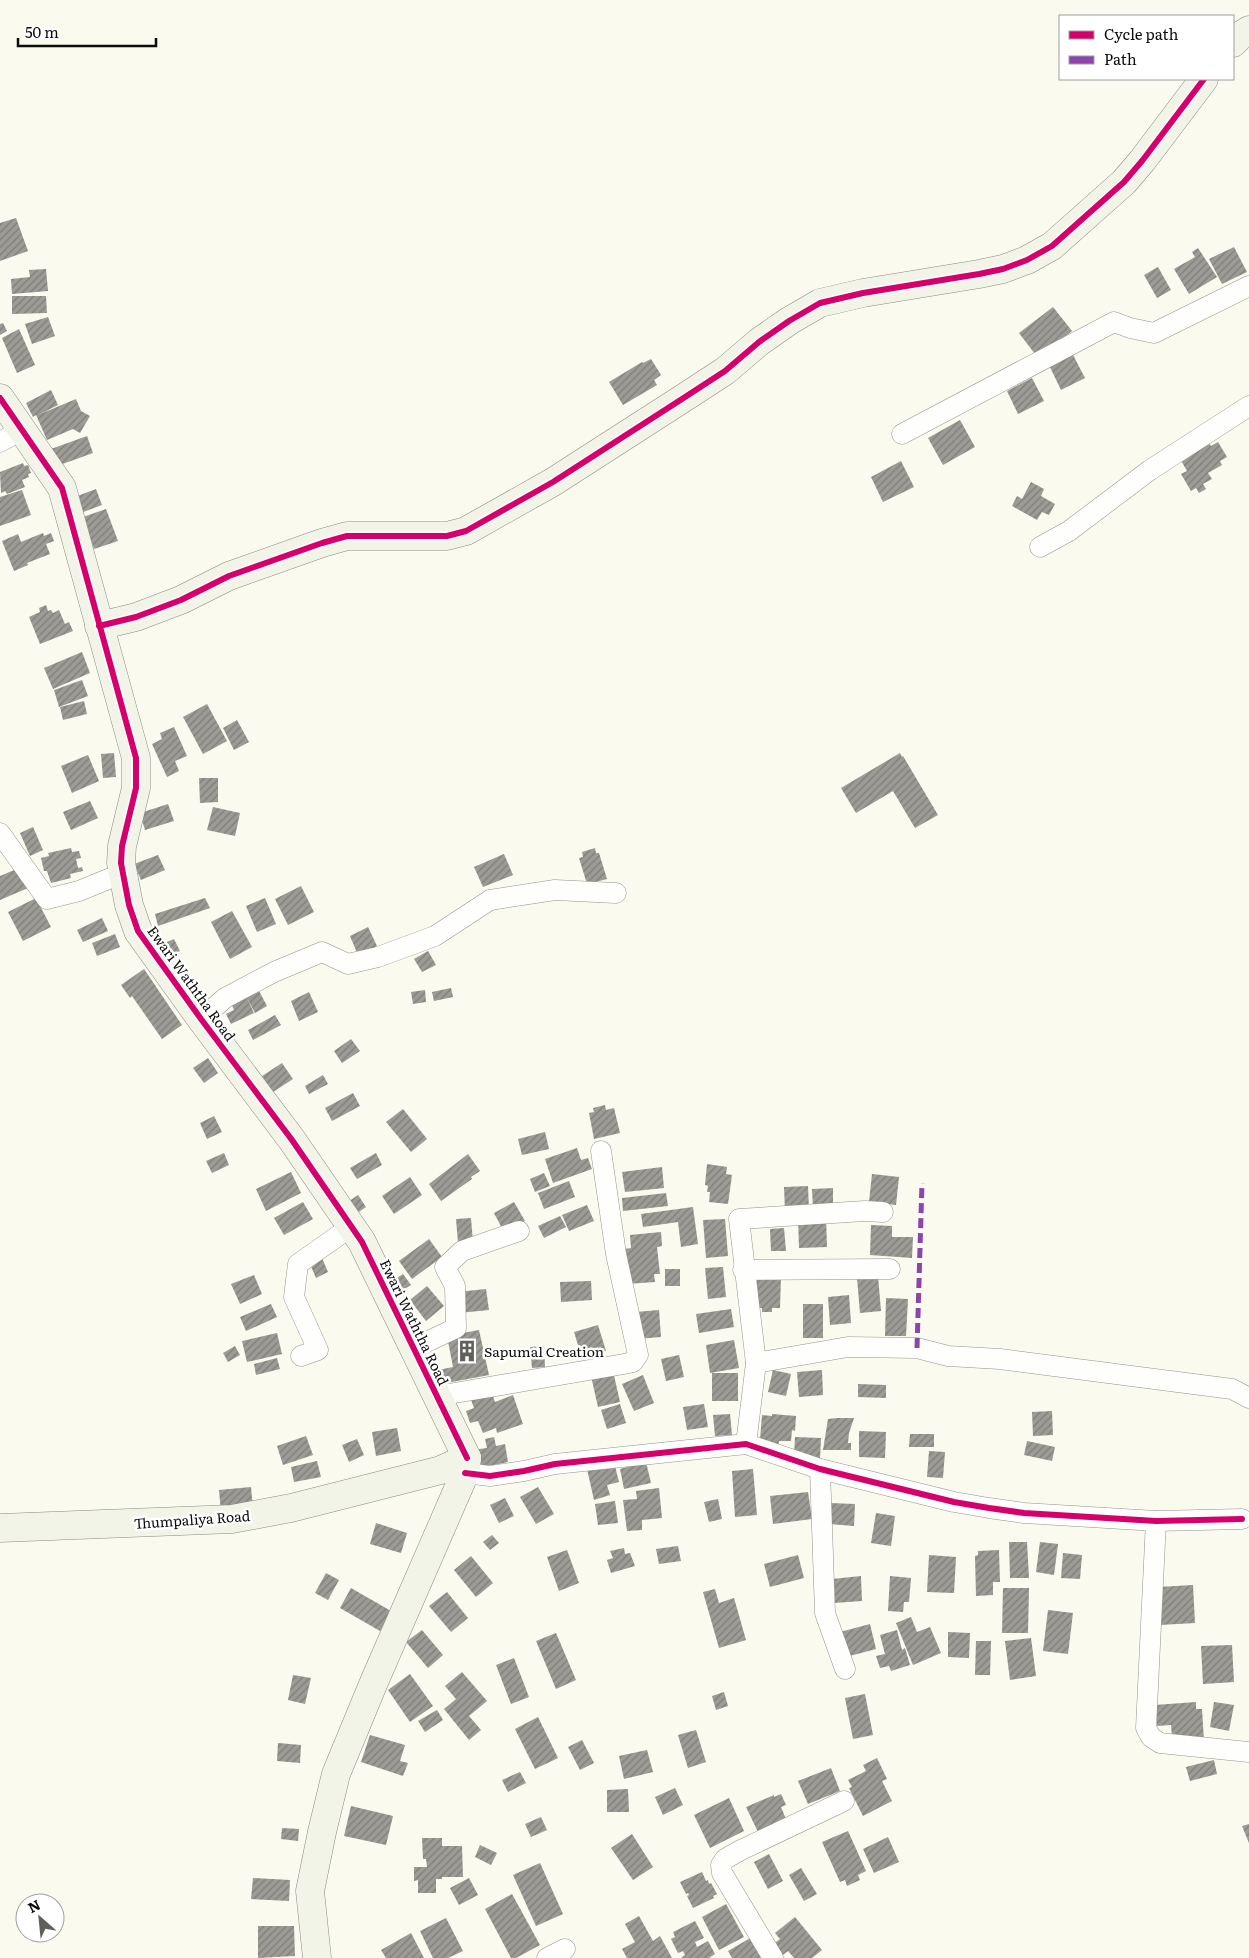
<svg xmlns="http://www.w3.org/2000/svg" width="1249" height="1958" font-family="Literata,serif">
<defs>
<pattern id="building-hatch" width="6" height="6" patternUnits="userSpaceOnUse" patternTransform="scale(1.25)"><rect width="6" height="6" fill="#9c9b95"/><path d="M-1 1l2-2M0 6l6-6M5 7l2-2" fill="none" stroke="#7e7d78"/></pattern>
</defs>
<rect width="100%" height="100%" fill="#fafaef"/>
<g fill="url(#building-hatch)">
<polygon points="16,218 28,251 0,261 0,223"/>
<polygon points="1234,247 1247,272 1222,284 1209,259"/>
<polygon points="1198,248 1217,277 1189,294 1174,269 1195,257 1192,252"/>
<polygon points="1158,267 1171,290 1157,298 1144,275"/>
<polygon points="46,269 48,291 12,294 11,279 30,277 29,270"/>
<polygon points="12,296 46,296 47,313 12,314"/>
<polygon points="1053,307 1072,331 1038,358 1019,333"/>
<polygon points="48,317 55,336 32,344 25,324"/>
<polygon points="3,323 7,331 0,335 0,324"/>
<polygon points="19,329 35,365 17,373 2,338"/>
<polygon points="1072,353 1085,378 1061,390 1049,365"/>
<polygon points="651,359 661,375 654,380 657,385 623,405 609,382 642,362 643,363"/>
<polygon points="1032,378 1044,401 1018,414 1007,391"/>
<polygon points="51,390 58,405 40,414 76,399 81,411 90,416 80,433 73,429 47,440 36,415 33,417 26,403"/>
<polygon points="960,420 975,447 943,465 928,438"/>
<polygon points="87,436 93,453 57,466 51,449"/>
<polygon points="1207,440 1211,446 1218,442 1227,457 1220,461 1222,465 1208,473 1212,479 1203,484 1206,489 1199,493 1196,488 1191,491 1181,474 1187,471 1179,457"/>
<polygon points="901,461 914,487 883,502 871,477"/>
<polygon points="23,463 24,466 28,465 31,473 28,474 29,477 22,480 25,487 7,494 5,491 1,493 0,472"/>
<polygon points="1031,482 1044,489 1041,496 1055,504 1049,515 1042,512 1037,520 1012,506 1017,496 1022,499"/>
<polygon points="96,489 102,505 78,514 72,498"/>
<polygon points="22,490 31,515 0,526 0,497"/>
<polygon points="106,509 118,541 94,549 83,517"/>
<polygon points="43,533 44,536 51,533 54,541 46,544 50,554 27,563 28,565 14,571 2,541 18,534 21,542"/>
<polygon points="46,605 48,611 51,610 53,613 59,610 65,624 69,622 73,631 40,644 29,617 40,612 39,608"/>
<polygon points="82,652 90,673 53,689 44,668"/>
<polygon points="82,680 88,696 59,707 54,690"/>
<polygon points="84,701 87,714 63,720 60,707"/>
<polygon points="207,704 227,741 203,754 183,717"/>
<polygon points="237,720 249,742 234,750 223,728"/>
<polygon points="174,727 187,756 175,761 179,771 167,777 152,744 162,739 160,733"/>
<polygon points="114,753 116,777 103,778 101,754"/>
<polygon points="900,753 902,757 903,756 938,815 915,828 893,791 856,813 841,788"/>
<polygon points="88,755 99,781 72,793 61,766"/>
<polygon points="199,778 218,778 218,802 200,803"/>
<polygon points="90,801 98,818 71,830 63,812"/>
<polygon points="168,804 174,821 145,830 140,813"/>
<polygon points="213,807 240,813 235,836 207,830"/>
<polygon points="33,827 43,850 30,856 20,833"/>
<polygon points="71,848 72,852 79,851 81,858 76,859 78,868 82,867 83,871 70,874 71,878 51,883 47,871 44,871 41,858 49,856 48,853"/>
<polygon points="595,848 596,853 599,853 607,879 587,884 579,858 583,857 582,852"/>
<polygon points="504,854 513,875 483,887 474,867"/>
<polygon points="158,855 165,870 141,880 134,864"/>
<polygon points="19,868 28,888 0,900 0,876"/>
<polygon points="301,886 314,912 288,925 275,899"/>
<polygon points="36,898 51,927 23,941 8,912"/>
<polygon points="205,898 210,908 158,926 155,914"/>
<polygon points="265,898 276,924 257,932 246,906"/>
<polygon points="232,911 252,947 230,959 211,922"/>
<polygon points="102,918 108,931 83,942 77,930"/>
<polygon points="368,927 377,946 358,955 350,936"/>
<polygon points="115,934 120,947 97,956 92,943"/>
<polygon points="174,939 180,951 165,957 160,945"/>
<polygon points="428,951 436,965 422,972 414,959"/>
<polygon points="144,969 182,1025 162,1039 132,996 130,998 121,985"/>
<polygon points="257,987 267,1006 255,1013 247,998 254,1013 231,1024 226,1014 234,1010 230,1001"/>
<polygon points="451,988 453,997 434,1001 432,992"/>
<polygon points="425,990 426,1002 413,1004 411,992"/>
<polygon points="309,992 318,1012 299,1021 291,1001"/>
<polygon points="275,1015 281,1025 253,1040 248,1030"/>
<polygon points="351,1039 360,1051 342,1063 334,1051"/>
<polygon points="208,1058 218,1073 204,1083 193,1068"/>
<polygon points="282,1063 293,1079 273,1092 262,1076"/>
<polygon points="323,1075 328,1084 309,1094 305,1086"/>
<polygon points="353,1093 360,1106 332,1121 325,1108"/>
<polygon points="605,1105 606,1110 614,1108 620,1133 594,1139 589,1113 594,1112 593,1108"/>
<polygon points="403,1109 427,1139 411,1152 386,1122"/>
<polygon points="214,1116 222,1132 207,1139 200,1123"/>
<polygon points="545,1132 549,1149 522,1155 518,1139"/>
<polygon points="577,1148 581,1160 588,1158 592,1169 553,1183 545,1159"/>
<polygon points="224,1153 229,1165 212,1173 206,1161"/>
<polygon points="376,1153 382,1165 357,1179 350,1168"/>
<polygon points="468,1154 480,1171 471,1177 472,1179 441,1201 429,1184"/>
<polygon points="707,1164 727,1167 726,1174 732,1175 728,1204 709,1202 710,1192 707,1192 708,1186 705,1185"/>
<polygon points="662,1167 664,1188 625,1192 622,1172"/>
<polygon points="291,1172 301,1193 266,1211 256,1189"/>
<polygon points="544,1173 550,1186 535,1192 530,1179"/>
<polygon points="872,1174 899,1177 896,1205 869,1202"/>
<polygon points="410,1177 422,1195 394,1214 382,1196"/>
<polygon points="569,1181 575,1197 544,1209 538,1193"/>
<polygon points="808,1186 809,1210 785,1211 784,1187"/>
<polygon points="833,1188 833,1208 813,1209 812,1189"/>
<polygon points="666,1193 668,1206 623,1211 622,1198"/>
<polygon points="358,1195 366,1207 353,1216 345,1204"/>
<polygon points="303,1202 313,1219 284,1235 274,1218"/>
<polygon points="514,1202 525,1221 504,1232 494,1213"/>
<polygon points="587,1205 594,1221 569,1231 562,1215"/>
<polygon points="693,1207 698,1244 681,1247 678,1222 643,1227 641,1214"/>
<polygon points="560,1216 566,1227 544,1238 538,1226"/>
<polygon points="826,1216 827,1247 799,1248 798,1217"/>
<polygon points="471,1218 473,1242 458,1243 456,1219"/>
<polygon points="725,1219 728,1256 706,1258 703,1220"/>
<polygon points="871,1225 892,1226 892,1237 913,1237 912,1258 870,1255"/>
<polygon points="784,1228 786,1251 771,1251 770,1229"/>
<polygon points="661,1232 662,1246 657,1247 660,1274 654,1274 655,1282 627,1284 624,1249 631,1248 630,1235"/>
<polygon points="429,1239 442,1257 412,1279 399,1261"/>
<polygon points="322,1258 328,1272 316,1278 310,1264"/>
<polygon points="723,1267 726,1297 708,1299 705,1268"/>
<rect x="665" y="1269" width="15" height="17"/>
<polygon points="403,1274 411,1285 401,1291 394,1280"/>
<polygon points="254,1275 262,1294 240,1304 231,1284"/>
<polygon points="878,1276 881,1311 860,1313 857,1278"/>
<polygon points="757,1277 781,1277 780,1308 772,1308 772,1312 762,1312 762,1308 757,1308"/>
<polygon points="591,1281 592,1300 561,1302 560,1282"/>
<polygon points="427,1286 444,1306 426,1321 410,1300"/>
<polygon points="486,1289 489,1310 459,1313 457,1292"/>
<polygon points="849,1295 851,1323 830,1325 828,1297"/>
<polygon points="886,1298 908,1299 906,1336 885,1336"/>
<polygon points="271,1304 277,1317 246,1331 240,1317"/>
<rect x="803" y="1304" width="20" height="34"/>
<polygon points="731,1309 734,1327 699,1333 696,1314"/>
<polygon points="659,1310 661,1337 637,1339 636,1312"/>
<polygon points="598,1325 606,1351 582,1358 574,1332"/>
<polygon points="479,1330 489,1375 441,1384 438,1370 453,1367 447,1336"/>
<polygon points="277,1333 282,1354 247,1362 242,1341"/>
<polygon points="734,1340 739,1368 710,1373 706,1345"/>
<polygon points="235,1346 240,1355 228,1362 223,1353"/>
<polygon points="544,1346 545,1367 532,1368 530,1347"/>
<polygon points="679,1355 684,1377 666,1381 661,1359"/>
<polygon points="277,1358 280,1369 256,1375 254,1364"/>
<polygon points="773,1370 791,1374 786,1396 768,1392"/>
<polygon points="822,1370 823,1395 799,1397 797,1372"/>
<polygon points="613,1371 620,1402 598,1407 591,1376"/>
<rect x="712" y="1373" width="26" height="28"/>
<polygon points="643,1375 654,1403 634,1411 622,1384"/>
<polygon points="858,1384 886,1385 886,1398 858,1397"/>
<polygon points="491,1390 495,1402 513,1395 523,1424 497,1433 496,1428 483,1433 478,1421 470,1423 466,1411 474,1408 470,1397"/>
<polygon points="620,1404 626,1423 607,1429 601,1410"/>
<polygon points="704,1404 708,1427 687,1430 683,1407"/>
<polygon points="1052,1411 1053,1435 1033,1436 1032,1412"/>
<polygon points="730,1414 732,1435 715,1436 713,1415"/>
<polygon points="772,1414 796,1416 795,1431 792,1430 791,1441 779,1441 778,1449 760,1440 762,1415 772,1416"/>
<polygon points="837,1418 854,1418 849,1433 848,1443 851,1443 851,1450 823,1450 828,1419"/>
<polygon points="397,1428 401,1451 376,1456 372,1432"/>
<polygon points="859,1431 886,1432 885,1458 859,1457"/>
<polygon points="910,1434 934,1434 934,1447 909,1447"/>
<polygon points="306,1436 313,1455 283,1465 277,1446"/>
<polygon points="494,1437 496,1446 505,1444 508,1462 475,1469 472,1450 487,1448 485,1439"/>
<polygon points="795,1437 821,1438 820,1459 794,1458"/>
<polygon points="357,1439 364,1455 349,1462 342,1445"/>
<polygon points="1027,1441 1055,1447 1052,1461 1024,1455"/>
<polygon points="929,1451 945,1452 943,1478 927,1477"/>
<polygon points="317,1461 321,1477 294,1482 291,1467"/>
<polygon points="614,1462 619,1482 607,1485 610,1495 594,1500 587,1469"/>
<polygon points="646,1462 651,1483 624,1489 620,1469"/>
<polygon points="753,1469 757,1515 735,1517 732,1471"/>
<polygon points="251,1487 253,1509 221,1513 219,1490"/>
<polygon points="538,1487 554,1514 536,1524 520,1497"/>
<polygon points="659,1488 662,1518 642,1520 642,1530 627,1531 623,1500 637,1499 636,1491"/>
<polygon points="808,1492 812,1519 773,1524 770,1496"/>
<polygon points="505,1498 514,1516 499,1523 490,1505"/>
<polygon points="718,1499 722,1519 709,1522 704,1502"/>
<polygon points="615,1501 618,1523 598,1525 595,1504"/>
<polygon points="830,1503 855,1504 854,1526 829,1524"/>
<polygon points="876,1513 895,1516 891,1546 871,1543"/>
<polygon points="376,1523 407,1533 401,1553 370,1544"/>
<polygon points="492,1535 499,1543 490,1550 483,1542"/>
<polygon points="1009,1542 1027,1542 1029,1578 1010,1578"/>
<polygon points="1040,1542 1058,1544 1054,1575 1036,1572"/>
<polygon points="678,1546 681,1561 659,1564 656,1549"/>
<polygon points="624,1548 625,1554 630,1553 635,1566 611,1573 607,1560 613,1558 610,1551"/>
<polygon points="567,1550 579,1583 559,1591 547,1557"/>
<polygon points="999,1550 1000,1582 993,1582 993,1595 976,1596 975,1556 978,1555 978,1551"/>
<polygon points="1063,1553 1082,1555 1080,1579 1061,1578"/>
<polygon points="798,1555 804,1578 770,1587 764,1564"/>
<polygon points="929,1555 956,1557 954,1593 927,1592"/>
<polygon points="471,1556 493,1583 476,1597 454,1570"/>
<polygon points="326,1573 339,1580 328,1600 315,1593"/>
<polygon points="861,1576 862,1601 834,1603 832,1579"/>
<polygon points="890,1576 911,1578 909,1602 904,1602 903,1612 888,1611"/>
<polygon points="1193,1585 1195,1623 1160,1625 1158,1587"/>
<polygon points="351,1588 391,1611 380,1631 340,1608"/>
<polygon points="1003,1588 1029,1588 1028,1633 1002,1633"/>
<polygon points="715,1589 719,1603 734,1598 746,1640 719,1648 703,1592"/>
<polygon points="447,1592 468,1618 451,1632 429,1606"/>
<polygon points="1048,1610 1073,1613 1068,1654 1043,1651"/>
<polygon points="911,1617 917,1632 930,1627 941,1653 913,1665 896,1623"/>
<polygon points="870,1624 876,1649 846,1657 840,1632"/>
<polygon points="422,1630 443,1655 428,1668 406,1642"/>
<polygon points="897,1630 902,1650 905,1648 910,1665 891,1671 889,1666 880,1668 876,1656 885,1654 880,1635"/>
<polygon points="948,1632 970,1633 969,1658 948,1657"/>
<polygon points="556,1633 576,1680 556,1689 536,1641"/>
<polygon points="1031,1638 1036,1676 1010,1680 1005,1641"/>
<polygon points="976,1641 991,1641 990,1675 975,1675"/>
<polygon points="1232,1645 1234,1682 1203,1684 1201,1646"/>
<polygon points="514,1658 529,1697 511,1704 496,1665"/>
<polygon points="462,1672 487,1701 469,1716 481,1730 469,1740 444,1709 456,1699 445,1686"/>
<polygon points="410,1674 433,1706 410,1722 388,1690"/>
<polygon points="293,1675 311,1678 305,1704 288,1700"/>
<polygon points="724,1692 728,1706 716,1710 712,1696"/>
<polygon points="865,1694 873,1735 853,1739 845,1698"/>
<polygon points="1196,1702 1196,1709 1202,1709 1204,1741 1172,1737 1171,1725 1157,1726 1155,1705"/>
<polygon points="1214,1702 1234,1705 1229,1731 1210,1727"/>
<polygon points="437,1710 443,1720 425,1732 418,1721"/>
<polygon points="538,1717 558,1758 535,1769 515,1729"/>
<polygon points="696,1730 706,1762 688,1768 678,1735"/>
<polygon points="370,1735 405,1745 400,1761 408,1763 403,1776 361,1762"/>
<polygon points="582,1740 594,1763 580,1770 568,1747"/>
<polygon points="278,1743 301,1745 300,1763 277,1761"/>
<polygon points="647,1750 653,1772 624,1779 619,1756"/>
<polygon points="877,1758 887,1779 882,1781 892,1801 863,1816 849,1788 852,1787 848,1780 866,1771 863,1765"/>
<polygon points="1214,1760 1217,1774 1190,1781 1186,1767"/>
<polygon points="831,1768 840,1791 808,1804 798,1781"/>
<polygon points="520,1772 526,1783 508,1792 502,1780"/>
<polygon points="675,1788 683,1805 663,1815 655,1797"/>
<polygon points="628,1789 629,1812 607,1812 607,1790"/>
<polygon points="781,1794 786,1805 781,1807 786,1819 758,1832 746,1807 774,1795 774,1797"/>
<polygon points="729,1798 744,1831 710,1848 694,1815"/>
<polygon points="351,1806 393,1816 386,1845 344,1836"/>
<polygon points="541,1817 547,1830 531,1837 525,1824"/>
<polygon points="1249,1824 1249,1843 1242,1826"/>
<polygon points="282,1828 299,1829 298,1841 281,1839"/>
<polygon points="848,1831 866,1871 858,1875 860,1880 847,1886 845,1880 840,1882 822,1842"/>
<polygon points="632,1834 653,1867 633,1880 611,1848"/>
<polygon points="888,1837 899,1862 874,1873 863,1849"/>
<polygon points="422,1838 442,1838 442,1846 462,1846 463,1877 442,1877 442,1879 436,1879 436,1893 418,1893 418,1880 414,1881 414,1867 427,1867 426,1859 423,1859"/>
<polygon points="480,1845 497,1853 491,1865 475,1857"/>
<polygon points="769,1854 783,1881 768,1889 754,1862"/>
<polygon points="540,1863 563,1914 536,1926 513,1875"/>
<polygon points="801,1868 817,1894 804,1901 789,1875"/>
<polygon points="702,1872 706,1881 708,1880 709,1884 711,1883 717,1894 713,1896 714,1898 693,1908 687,1896 689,1895 688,1893 686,1894 680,1882"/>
<polygon points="253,1878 290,1880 289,1901 251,1899"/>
<polygon points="469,1878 478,1895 459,1905 450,1888"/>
<polygon points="512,1894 540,1945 516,1958 511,1958 485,1909"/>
<polygon points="726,1904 744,1937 719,1950 702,1917"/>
<polygon points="639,1916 653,1941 660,1936 672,1958 627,1958 622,1949 635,1942 625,1924"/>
<polygon points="795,1917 822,1950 812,1958 794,1958 788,1951 779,1958 768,1948 780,1939 775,1933"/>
<polygon points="446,1918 463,1951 448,1958 433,1958 420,1931"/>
<polygon points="695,1921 704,1938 695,1942 697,1947 708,1941 715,1954 709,1958 681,1958 685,1955 683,1951 678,1953 671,1939 675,1937 673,1932"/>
<polygon points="258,1926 294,1926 295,1956 258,1958"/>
<polygon points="411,1933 424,1958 386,1958 381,1950"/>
<polygon points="752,1937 764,1958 732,1958 728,1951"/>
</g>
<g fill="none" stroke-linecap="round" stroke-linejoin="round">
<g stroke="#93938e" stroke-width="21">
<g id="street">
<polyline points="902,434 1114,322 1130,328 1154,333 1249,286"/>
<polyline points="0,442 21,430"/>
<polyline points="1040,547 1069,531 1150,470 1249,406"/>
<polyline points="0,833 47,899 79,891 123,873"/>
<polyline points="201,1019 225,998 274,972 322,952 348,964 378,957 435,936 490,900 555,890 616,893"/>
<polyline points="743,1270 890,1269"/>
<polyline points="414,1348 456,1328 455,1286 445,1267 462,1251 519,1231"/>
<polyline points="301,1356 318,1350 294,1297 298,1264 352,1226"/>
<polyline points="756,1363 739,1219 865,1211 883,1212"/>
<polyline points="437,1396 624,1364 633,1362 638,1355 616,1254 601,1151"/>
<polyline points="746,1444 756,1363 848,1347 917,1348 948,1356 1000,1359 1232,1389 1249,1398"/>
<polyline points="820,1469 825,1613 845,1669"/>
<polyline points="465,1473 490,1476 524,1471 555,1464 746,1444 820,1469 954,1502 989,1508 1024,1513 1156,1521 1242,1519"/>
<polyline points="1156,1521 1146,1728 1151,1737 1160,1743 1249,1752"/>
<polyline points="547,1958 565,1949"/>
<polyline points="773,1958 722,1873 721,1865 725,1859 741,1850 844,1801"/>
</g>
</g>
<g stroke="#8a8a85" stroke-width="29">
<g id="secondary">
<polyline points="1233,43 1241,35 1249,30"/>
<polyline points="0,398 62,488 136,758 136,788 122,846 121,863 129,905 138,931 201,1019 292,1140 362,1242 467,1458"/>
<polyline points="99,626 136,617 181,600 229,576 322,543 347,536 447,536 466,531 553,482 682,399 725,371 759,342 789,321 820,303 863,293 979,274 1003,269 1027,260 1052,246 1124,182 1142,161 1204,79"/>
<polyline points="0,1528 232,1519 291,1508 441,1470 467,1458"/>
<polyline points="317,1958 310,1891 322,1832 336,1774 374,1682 465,1473 467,1458"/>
</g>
</g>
<use href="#street" stroke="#fefefd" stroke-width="20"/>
<use href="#secondary" stroke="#f3f4e8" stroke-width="28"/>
<polyline stroke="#8e44ad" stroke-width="5" stroke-dasharray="10 5" stroke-linecap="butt" points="917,1348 922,1183"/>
<g stroke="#fff" stroke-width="9">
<g id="cycleway">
<polyline points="0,398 62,488 136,758 136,788 122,846 121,863 129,905 138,931 201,1019 292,1140 362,1242 467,1458"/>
<polyline points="99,626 136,617 181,600 229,576 322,543 347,536 447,536 466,531 553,482 682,399 725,371 759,342 789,321 820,303 863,293 979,274 1003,269 1027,260 1052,246 1124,182 1142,161 1204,79"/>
<polyline points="465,1473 490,1476 524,1471 555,1464 746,1444 820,1469 954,1502 989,1508 1024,1513 1156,1521 1242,1519"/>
</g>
</g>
<use href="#cycleway" stroke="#d6006c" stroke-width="6"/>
</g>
<defs>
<g id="building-bare" transform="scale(1.725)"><path d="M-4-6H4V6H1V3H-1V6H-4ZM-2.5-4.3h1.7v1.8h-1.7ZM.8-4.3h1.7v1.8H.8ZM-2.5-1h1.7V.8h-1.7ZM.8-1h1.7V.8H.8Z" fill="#5f5f5b" stroke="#fff" stroke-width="2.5" paint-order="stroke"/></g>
</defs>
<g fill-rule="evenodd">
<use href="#building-bare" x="467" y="1351"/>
</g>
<g text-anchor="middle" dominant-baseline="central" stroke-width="5" stroke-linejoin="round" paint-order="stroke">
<g font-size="14" fill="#0c0c0c" stroke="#fff">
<text transform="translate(192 983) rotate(54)">Ewari Waththa Road</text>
<text transform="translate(415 1322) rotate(64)">Ewari Waththa Road</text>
<text transform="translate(192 1519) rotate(-4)">Thumpaliya Road</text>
</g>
<g font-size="14" fill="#0c0c0c" stroke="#fff" text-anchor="start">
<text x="484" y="1351">Sapumal Creation</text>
</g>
</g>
<rect x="1059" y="15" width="175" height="65" fill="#ffffff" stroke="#9e9e9e"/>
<rect x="1069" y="31" width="25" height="8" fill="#d6006c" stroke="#9e9e9e"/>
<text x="1104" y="40" font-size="15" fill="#0c0c0c">Cycle path</text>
<rect x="1069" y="56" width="25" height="8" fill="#8e44ad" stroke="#9e9e9e"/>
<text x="1104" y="65" font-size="15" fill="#0c0c0c">Path</text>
<g transform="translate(40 1918) rotate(333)"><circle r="24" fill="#ffffff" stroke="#9e9e9e"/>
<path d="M0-4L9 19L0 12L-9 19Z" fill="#5f5f5b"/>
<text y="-8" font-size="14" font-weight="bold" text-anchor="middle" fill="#0c0c0c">N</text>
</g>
<path d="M18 38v8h138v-8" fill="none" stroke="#0c0c0c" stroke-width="2.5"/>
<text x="25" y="38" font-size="15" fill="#0c0c0c" stroke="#ffffff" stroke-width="4" paint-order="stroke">50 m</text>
</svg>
